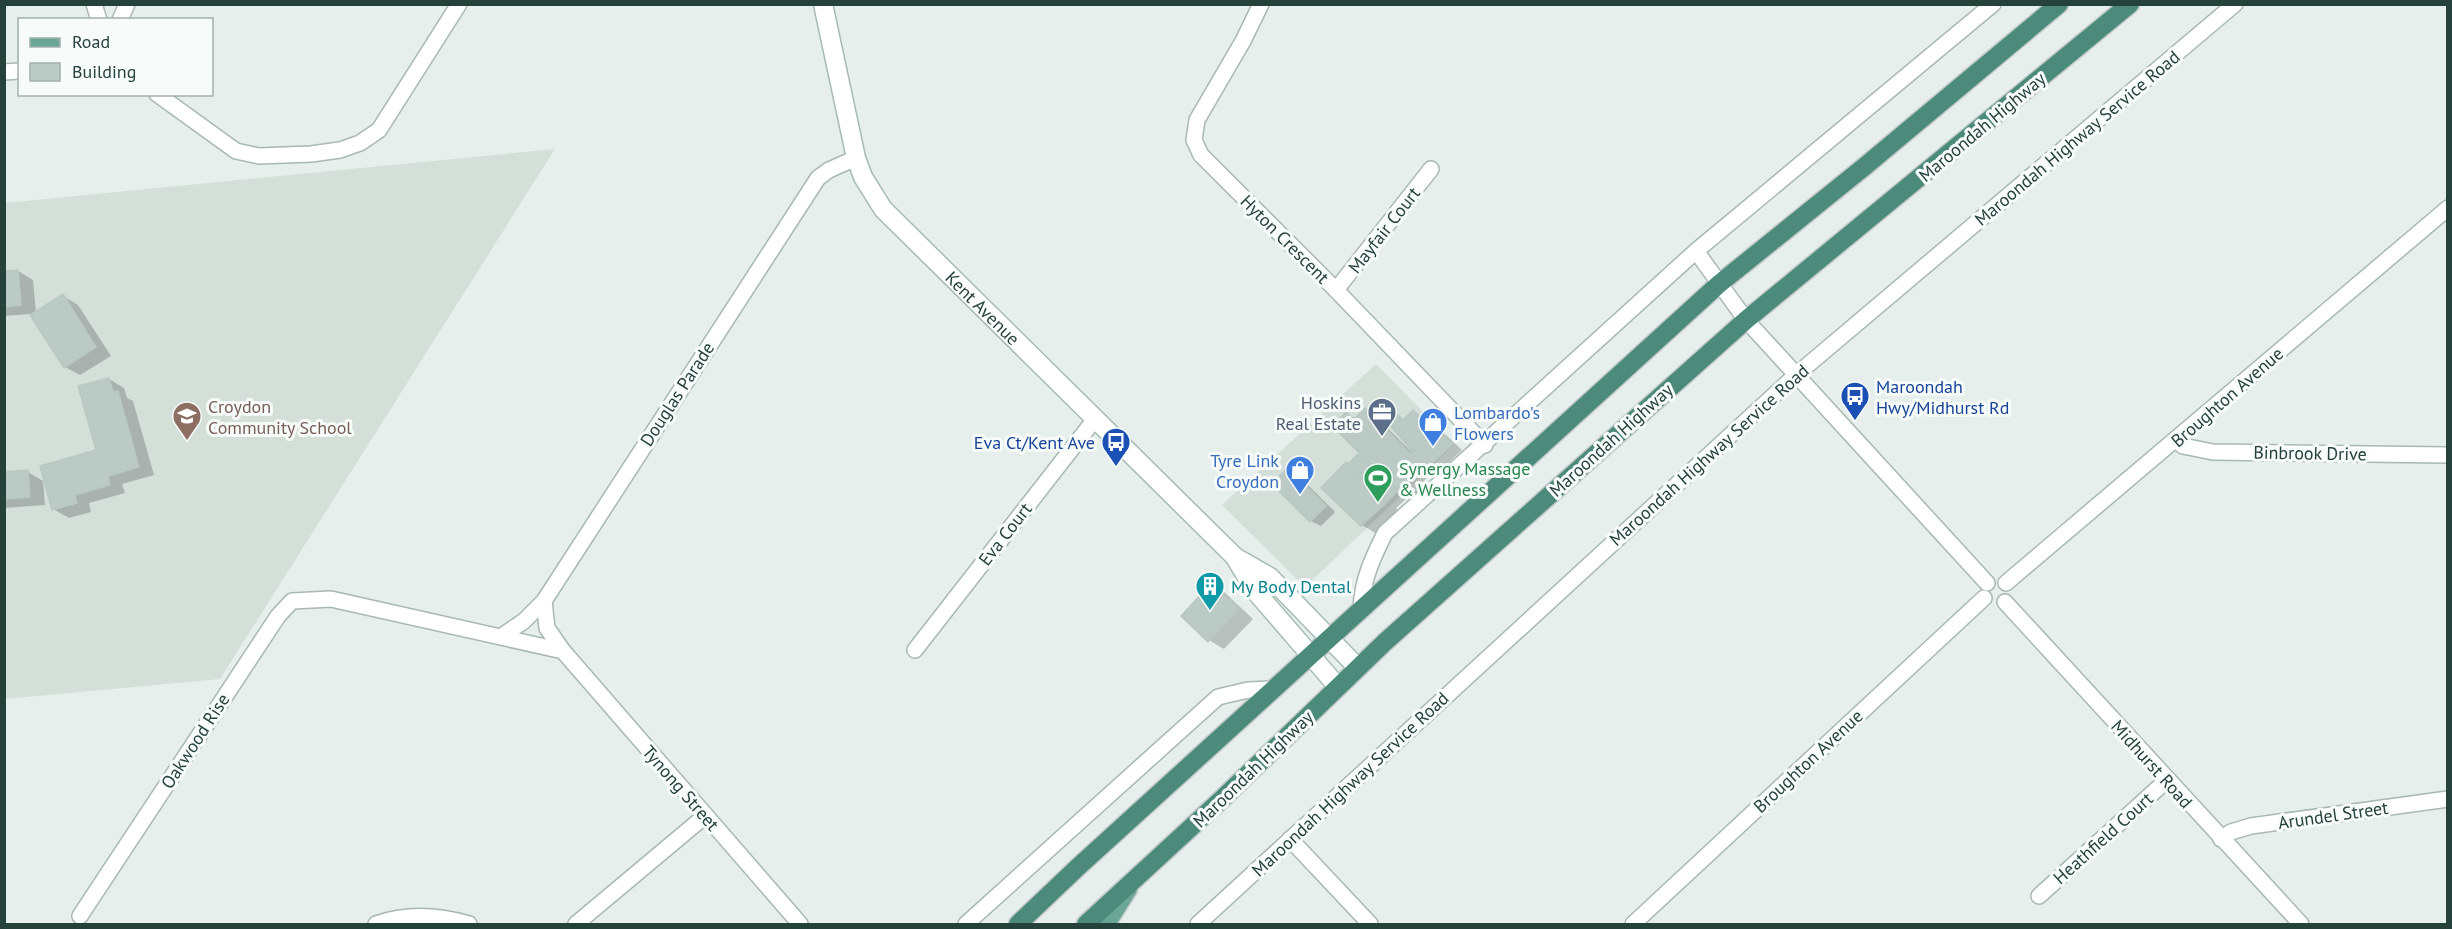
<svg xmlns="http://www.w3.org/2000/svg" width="2452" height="929" font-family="'PT Sans',sans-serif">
<rect width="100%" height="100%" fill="#e6efeb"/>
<g fill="#d4dfda">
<polygon points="555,149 220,679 5,699 5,203"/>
<polygon points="1376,364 1455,444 1305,587 1222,505"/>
</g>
<g fill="#0003">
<polygon points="18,271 33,280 36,313 63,296 78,305 111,356 80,375 65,367 31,314 4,316 4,272"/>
<polygon points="109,379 124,388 127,398 133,401 154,475 122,484 125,493 89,503 91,512 69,518 53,509 98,451"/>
<polygon points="1365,410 1375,416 1416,456 1397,416 1404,420 1414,412 1423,417 1436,431 1447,436 1462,450 1437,474 1433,471 1422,483 1426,487 1414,499 1403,493 1407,498 1396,508 1400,512 1377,534 1362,525 1323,488 1359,456 1367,461 1346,413 1356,419"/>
<polygon points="1288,469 1298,475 1335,512 1321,526 1311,521"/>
<polygon points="28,472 43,481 45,505 4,508 4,473"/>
<polygon points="1209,583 1224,592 1253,619 1224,649 1209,640 1206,591"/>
</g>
<g fill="#bbcac4" stroke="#b8c9c2" stroke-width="1.5">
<polygon points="18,270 21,305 4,307 4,271"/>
<polygon points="63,294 96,347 64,368 30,315"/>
<polygon points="109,378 113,392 118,391 139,467 108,476 110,485 75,495 77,503 52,510 40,466 96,450 78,386"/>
<polygon points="1365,408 1423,466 1412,477 1354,419"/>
<polygon points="1413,410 1434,432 1413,452 1388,423 1397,414 1403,420"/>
<polygon points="1346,412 1412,477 1398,491 1332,426"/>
<polygon points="1437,428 1453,444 1426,469 1411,454"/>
<polygon points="1358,454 1398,491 1386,503 1348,464"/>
<polygon points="1346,462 1386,503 1361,526 1321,488"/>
<polygon points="1288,467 1326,506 1310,522 1272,484"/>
<polygon points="28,470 30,497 4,499 4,472"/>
<polygon points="1209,581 1239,609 1208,642 1181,616 1204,591 1201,589"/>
</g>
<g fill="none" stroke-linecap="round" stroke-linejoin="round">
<g stroke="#a8b8b2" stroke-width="18">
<g id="minor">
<polyline points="94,4 99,20"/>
<polyline points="1261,4 1243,41 1197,120 1194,140 1201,155 1336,290 1485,445"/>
<polyline points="120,20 127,4"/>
<polyline points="4,72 20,71"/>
<polyline points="157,94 236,151 259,156 311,154 340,150 360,143 379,130 459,4"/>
<polyline points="1696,251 1746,320 1987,583"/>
<polyline points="1336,290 1431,169"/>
<polyline points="2176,440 2183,446 2213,452 2448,455"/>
<polyline points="2006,583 2448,208"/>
<polyline points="544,601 547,628 563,651 800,924"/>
<polyline points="2005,602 2301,924"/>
<path d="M1361 609C1362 581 1372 559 1385 533L1696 251 1993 4"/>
<polyline points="502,636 524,621 544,601 818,178 829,170 856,158"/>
<polyline points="915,650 1095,419"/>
<polyline points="1290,839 1370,924"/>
<polyline points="2221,839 2231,832 2251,826 2448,799"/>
<polyline points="2039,896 2167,780"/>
<polyline points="80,916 278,616 292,601 331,599 563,651"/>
<path d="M376 924C407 913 438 915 469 924"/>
<polyline points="576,924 705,816"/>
<polyline points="966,924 1218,697 1248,690 1275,689"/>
<polyline points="1198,924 1796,375 2235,4"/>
<polyline points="1633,924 1984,598"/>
</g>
</g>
<g stroke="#a4bbb3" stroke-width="21">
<g id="secondary">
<path id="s1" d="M823 4 856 158 863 177 883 209 1235 557 1270 577 1358 668"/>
<polyline points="1236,559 1256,592 1338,687"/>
</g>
</g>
<g stroke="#c2cac8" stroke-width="21">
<polyline id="primary" points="1106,924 1128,889"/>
</g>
<g stroke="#c2cac8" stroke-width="21">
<g id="trunk">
<polyline points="1018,924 1078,867 1719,284 1864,167 2059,4"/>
<polyline points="1086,924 1224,797 1385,642 1746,320 2130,4"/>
</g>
</g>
<use href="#minor" stroke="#fff" stroke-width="15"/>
<use href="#secondary" stroke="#fff" stroke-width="18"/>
<use href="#primary" stroke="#6aa596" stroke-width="18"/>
<use href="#trunk" stroke="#4c8a7c" stroke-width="18"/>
</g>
<defs>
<g id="bus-pin" transform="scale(1.5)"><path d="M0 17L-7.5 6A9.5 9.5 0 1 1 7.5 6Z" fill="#1a4fb4" stroke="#f7fbf9"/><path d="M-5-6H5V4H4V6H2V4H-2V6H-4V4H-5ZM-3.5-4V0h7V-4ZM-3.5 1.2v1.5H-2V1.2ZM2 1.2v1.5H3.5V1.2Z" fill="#fff"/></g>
<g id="office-pin" transform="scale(1.5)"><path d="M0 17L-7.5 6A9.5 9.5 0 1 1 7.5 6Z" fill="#5c6f8a" stroke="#f7fbf9"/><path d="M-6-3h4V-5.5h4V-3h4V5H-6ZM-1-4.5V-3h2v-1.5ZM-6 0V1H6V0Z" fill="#fff"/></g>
<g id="school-pin" transform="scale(1.5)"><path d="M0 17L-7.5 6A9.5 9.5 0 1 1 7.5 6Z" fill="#8d6e63" stroke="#f7fbf9"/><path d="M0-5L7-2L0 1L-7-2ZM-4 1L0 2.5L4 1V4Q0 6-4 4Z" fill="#fff"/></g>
<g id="shop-pin" transform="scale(1.5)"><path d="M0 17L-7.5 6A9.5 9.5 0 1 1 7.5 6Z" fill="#3f7fe0" stroke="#f7fbf9"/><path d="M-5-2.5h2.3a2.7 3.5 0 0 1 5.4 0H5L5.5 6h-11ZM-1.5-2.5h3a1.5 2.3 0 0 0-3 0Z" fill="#fff"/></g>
<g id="stadium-pin" transform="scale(1.5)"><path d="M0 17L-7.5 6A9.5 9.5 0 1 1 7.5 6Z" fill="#2e9e5b" stroke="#f7fbf9"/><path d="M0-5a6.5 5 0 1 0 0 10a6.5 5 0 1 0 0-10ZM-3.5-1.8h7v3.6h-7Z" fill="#fff"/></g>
<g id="building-pin" transform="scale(1.5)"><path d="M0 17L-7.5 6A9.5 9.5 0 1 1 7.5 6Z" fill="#0f9aa8" stroke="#f7fbf9"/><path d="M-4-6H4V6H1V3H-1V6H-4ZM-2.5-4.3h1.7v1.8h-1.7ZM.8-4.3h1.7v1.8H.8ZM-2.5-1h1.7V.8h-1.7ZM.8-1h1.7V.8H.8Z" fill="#fff"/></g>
</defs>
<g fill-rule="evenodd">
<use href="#bus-pin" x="1855" y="396"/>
<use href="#office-pin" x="1382" y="412"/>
<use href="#school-pin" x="187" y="416"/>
<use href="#shop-pin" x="1433" y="422"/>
<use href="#bus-pin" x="1116" y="442"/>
<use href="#shop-pin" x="1300" y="470"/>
<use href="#stadium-pin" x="1378" y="478"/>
<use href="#building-pin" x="1210" y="586"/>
</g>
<g text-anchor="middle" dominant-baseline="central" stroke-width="6" stroke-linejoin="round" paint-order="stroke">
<g font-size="18" fill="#24423a" stroke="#f7fbf9">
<text transform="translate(1982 127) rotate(-40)">Maroondah Highway</text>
<text transform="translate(2077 138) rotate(-40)">Maroondah Highway Service Road</text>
<text transform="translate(1384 230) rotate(-52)">Mayfair Court</text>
<text transform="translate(1285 239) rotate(45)">Hyton Crescent</text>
<text stroke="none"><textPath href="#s1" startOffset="356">Kent Avenue</textPath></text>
<text transform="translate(677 394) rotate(-57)">Douglas Parade</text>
<text transform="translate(2227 397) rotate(-41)">Broughton Avenue</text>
<text transform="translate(1611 440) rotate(-42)">Maroondah Highway</text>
<text transform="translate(2310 453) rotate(1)">Binbrook Drive</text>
<text transform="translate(1709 455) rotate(-42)">Maroondah Highway Service Road</text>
<text transform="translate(1005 534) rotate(-52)">Eva Court</text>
<text transform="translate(195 741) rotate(-57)">Oakwood Rise</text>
<text transform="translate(1808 761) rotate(-43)">Broughton Avenue</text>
<text transform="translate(2152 764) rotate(48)">Midhurst Road</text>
<text transform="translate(1253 769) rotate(-44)">Maroondah Highway</text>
<text transform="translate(1350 784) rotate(-43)">Maroondah Highway Service Road</text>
<text transform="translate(681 788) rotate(49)">Tynong Street</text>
<text transform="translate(2333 815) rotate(-8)">Arundel Street</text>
<text transform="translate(2103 838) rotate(-42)">Heathfield Court</text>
</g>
<g font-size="18" fill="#164399" stroke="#f7fbf9" text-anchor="start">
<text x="1876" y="386">Maroondah<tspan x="1876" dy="21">Hwy/Midhurst Rd</tspan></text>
<text x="1095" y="442" text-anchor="end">Eva Ct/Kent Ave</text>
</g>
<g font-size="18" fill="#4e5e75" stroke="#f7fbf9" text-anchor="end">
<text x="1361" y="402">Hoskins<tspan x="1361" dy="21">Real Estate</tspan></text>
</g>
<g font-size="18" fill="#785e54" stroke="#f7fbf9" text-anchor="start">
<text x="208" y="406">Croydon<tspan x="208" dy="21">Community School</tspan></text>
</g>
<g font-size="18" fill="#366cbe" stroke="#f7fbf9" text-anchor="start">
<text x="1454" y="412">Lombardo's<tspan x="1454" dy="21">Flowers</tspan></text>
<text x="1279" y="460" text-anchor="end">Tyre Link<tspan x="1279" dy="21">Croydon</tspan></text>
</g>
<g font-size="18" fill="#27864d" stroke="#f7fbf9" text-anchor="start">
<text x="1399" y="468">Synergy Massage<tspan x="1399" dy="21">&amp; Wellness</tspan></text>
</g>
<g font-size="18" fill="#0d838f" stroke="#f7fbf9" text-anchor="start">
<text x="1231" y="586">My Body Dental</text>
</g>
</g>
<rect width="2452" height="929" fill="none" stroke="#24423a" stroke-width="12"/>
<rect x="18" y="18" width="195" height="78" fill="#f7fbf9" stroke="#a3b1ad" stroke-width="1.5"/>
<rect x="30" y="38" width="30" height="9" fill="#6aa596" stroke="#a3b1ad" stroke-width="1.5"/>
<text x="72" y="48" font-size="18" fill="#24423a">Road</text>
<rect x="30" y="63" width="30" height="18" fill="#bbcac4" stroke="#a3b1ad" stroke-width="1.5"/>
<text x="72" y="78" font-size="18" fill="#24423a">Building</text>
</svg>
